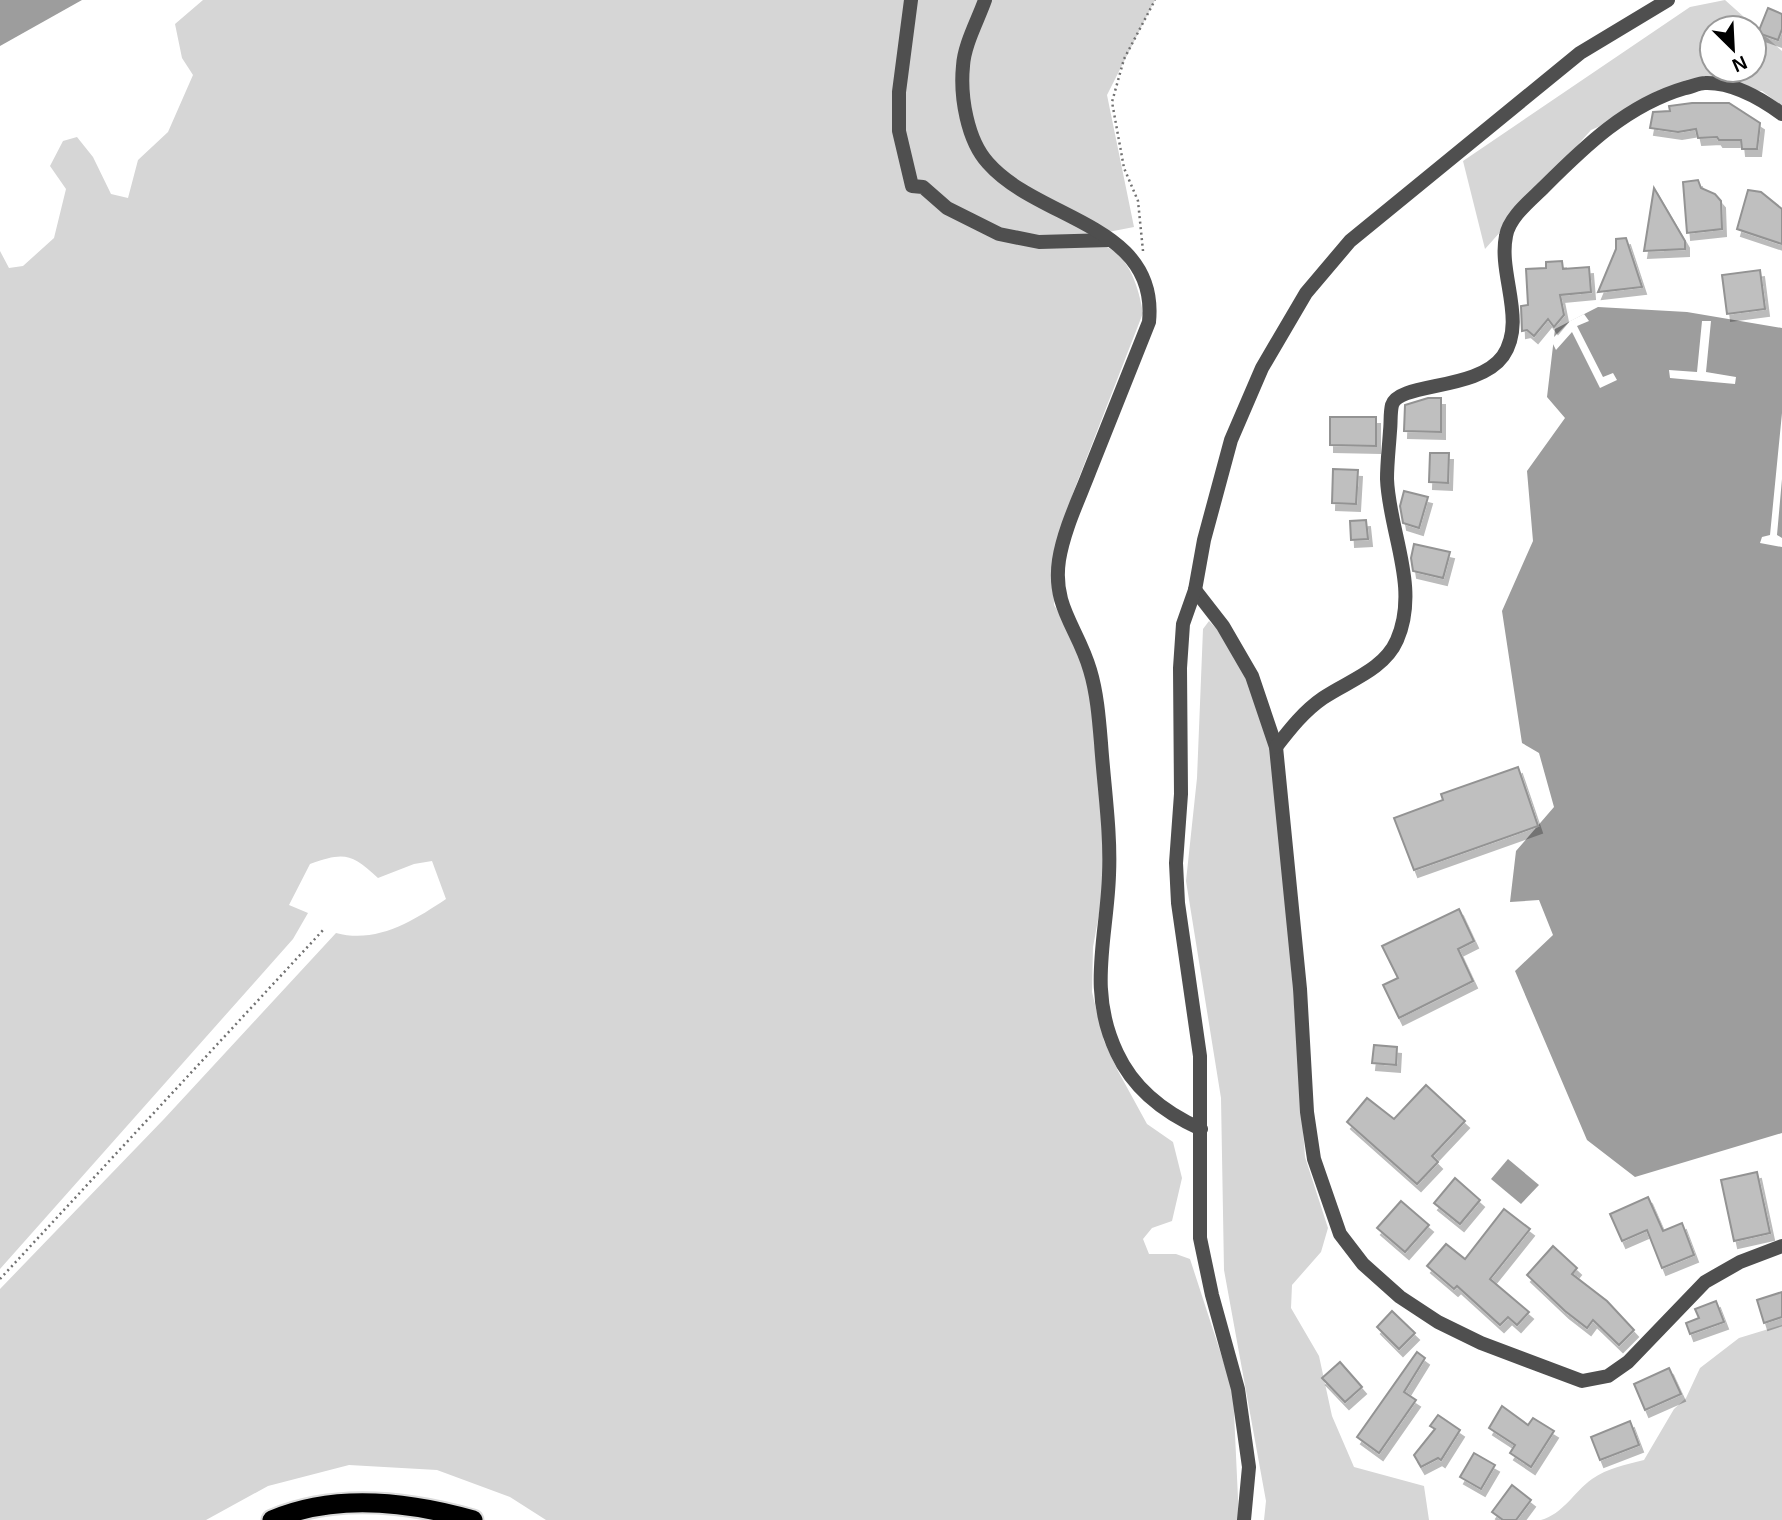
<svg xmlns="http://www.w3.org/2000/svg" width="1782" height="1520" font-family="Arial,sans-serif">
<defs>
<filter id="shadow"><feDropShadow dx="4" dy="7" stdDeviation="0" flood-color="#0004"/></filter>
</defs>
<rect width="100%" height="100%" fill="#fff"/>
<g fill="#d6d6d6" fill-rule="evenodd">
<path d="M203 0H1155L1107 95 1134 227 1062 241C1075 242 1089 242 1101 245 1129 252 1139 289 1143 313L1073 493 1053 567 1054 605 1077 643 1089 678 1106 876 1093 947 1092 992 1104 1041 1118 1071 1147 1124 1173 1142 1182 1178 1172 1221 1152 1228 1143 1239 1149 1254H1176L1190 1259 1233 1391 1239 1520H546L510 1497 437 1470 349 1465 268 1486 206 1520H0V1289L164 1119 336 933C377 944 413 921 446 899L432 861 414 864 378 878C351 853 344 852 310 864L289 905 308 913 293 939 0 1269V251L9 268 23 266 54 238 66 189 50 166 63 141 77 137 93 157 111 194 128 198 138 160 168 132 193 75 182 58 175 24Z"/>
<path d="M1725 0 1782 51V106L1762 91 1689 87 1591 130 1485 249 1463 161 1690 7ZM1712 28H1754V70H1712Z"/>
<polygon points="1209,621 1229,642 1255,687 1268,735 1280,809 1305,1157 1328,1228 1321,1252 1292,1285 1291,1308 1319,1356 1332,1416 1354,1467 1424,1486 1429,1520 1264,1520 1266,1501 1224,1270 1221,1098 1186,881 1197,778 1203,629"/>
<path d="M1782 1325V1520H1541C1563 1514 1574 1492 1592 1479 1608 1468 1625 1465 1644 1460L1674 1409 1686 1398 1700 1368 1739 1338Z"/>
</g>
<g fill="#9d9d9d">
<polygon points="0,0 82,0 0,46"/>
<polygon points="1598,307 1687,312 1782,328 1782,1133 1635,1177 1587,1140 1515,971 1553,935 1539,900 1510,902 1516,851 1554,807 1539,753 1522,743 1502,611 1533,541 1527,471 1565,418 1547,397 1555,329"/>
<polygon points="1508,1159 1539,1185 1521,1204 1491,1179"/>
</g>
<g fill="#fff">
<polygon points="1584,314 1589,321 1577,326 1603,377 1613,373 1617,380 1600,388 1572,332 1556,350 1551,340 1570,321"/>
<polygon points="1702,321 1711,321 1706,372 1736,377 1735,384 1670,378 1669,370 1697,372"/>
<polygon points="1782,413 1782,479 1777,535 1782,538 1782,547 1760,543 1762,537 1770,535"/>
</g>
<g fill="#bfbfbf" stroke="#939393" stroke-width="2" filter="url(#shadow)">
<polygon points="1768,8 1782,14 1782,29 1778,40 1758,33"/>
<polygon points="1692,103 1729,103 1760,123 1757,149 1742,149 1741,140 1719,140 1717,137 1698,138 1696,129 1678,132 1650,128 1653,112 1670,111 1669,106"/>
<polygon points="1698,180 1701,188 1715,194 1721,201 1722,229 1687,233 1683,182"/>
<polygon points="1654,188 1685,241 1685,249 1644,251"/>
<polygon points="1748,190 1761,192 1782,209 1782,244 1737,229"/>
<polygon points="1626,238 1642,287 1598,292 1616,249 1616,239"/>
<polygon points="1562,261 1563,269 1589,267 1591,292 1560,295 1564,315 1554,327 1548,319 1534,336 1527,330 1522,331 1521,306 1528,305 1526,269 1546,268 1546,262"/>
<polygon points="1760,270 1765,309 1727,314 1722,275"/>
<polygon points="1428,398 1441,398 1441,432 1404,431 1405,405"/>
<polygon points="1330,417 1376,417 1376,446 1330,445"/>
<polygon points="1430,453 1449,453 1448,483 1429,482"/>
<polygon points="1333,469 1358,470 1356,504 1332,503"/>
<polygon points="1404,491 1428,497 1419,528 1403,523 1400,506"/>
<polygon points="1366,520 1368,539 1351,540 1350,521"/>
<polygon points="1414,544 1450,552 1443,578 1413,571 1411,558"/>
<polygon points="1518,767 1538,826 1414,870 1394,818 1443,800 1441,794"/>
<polygon points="1459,909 1474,941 1458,949 1473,981 1399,1018 1383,985 1398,978 1382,946"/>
<polygon points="1374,1045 1397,1047 1396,1065 1372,1063"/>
<polygon points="1426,1085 1465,1121 1432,1156 1438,1162 1417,1184 1347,1122 1367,1098 1394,1119"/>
<polygon points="1757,1172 1770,1233 1734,1241 1721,1180"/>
<polygon points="1455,1178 1480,1200 1460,1224 1434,1203"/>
<polygon points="1648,1197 1663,1231 1682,1223 1694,1255 1662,1268 1647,1230 1622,1241 1610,1214"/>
<polygon points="1401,1201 1429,1225 1405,1252 1377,1228"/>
<polygon points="1504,1209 1530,1229 1490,1279 1529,1312 1517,1325 1508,1317 1500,1325 1457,1286 1454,1289 1427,1266 1446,1244 1465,1259"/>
<polygon points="1553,1246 1577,1268 1572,1274 1607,1301 1634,1330 1619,1345 1593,1320 1587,1328 1565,1311 1527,1275"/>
<polygon points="1782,1292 1782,1317 1764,1323 1757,1300"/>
<polygon points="1716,1301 1724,1322 1690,1334 1686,1323 1699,1318 1695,1309"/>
<polygon points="1392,1311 1415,1333 1399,1349 1377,1327"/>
<polygon points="1417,1352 1425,1358 1404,1392 1416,1400 1379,1453 1357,1437"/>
<polygon points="1340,1362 1362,1387 1345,1402 1322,1378"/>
<polygon points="1669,1368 1681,1394 1645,1410 1634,1384"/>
<polygon points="1502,1406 1528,1425 1533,1418 1554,1431 1531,1467 1510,1453 1515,1445 1489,1428"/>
<polygon points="1438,1415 1460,1430 1441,1460 1438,1458 1421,1467 1414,1455 1435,1429 1430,1426"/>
<polygon points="1630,1421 1639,1445 1600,1460 1591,1437"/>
<polygon points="1474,1453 1495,1465 1481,1489 1460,1477"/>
<polygon points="1512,1485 1531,1500 1516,1520 1503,1520 1492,1512"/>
</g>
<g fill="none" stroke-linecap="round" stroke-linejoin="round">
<g stroke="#dbdbdb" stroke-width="23">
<path id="trunk" d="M272 1520C335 1493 410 1502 473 1520"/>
</g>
<g stroke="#717171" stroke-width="2.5" stroke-dasharray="2 3.5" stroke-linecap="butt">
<polyline points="1143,251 1138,201 1124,168 1112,102 1124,59 1155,0"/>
<polyline points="0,1279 325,928"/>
</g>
<g stroke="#4f4f4f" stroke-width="14">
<polyline points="1195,590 1223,626 1252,676 1276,747 1300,989 1307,1112 1314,1159 1340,1234 1363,1264 1400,1297 1438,1322 1481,1343 1582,1381 1608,1376 1628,1362 1705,1282 1740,1262 1782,1246"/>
<path d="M1276 747C1290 729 1304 711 1323 698 1348 681 1384 670 1397 640 1420 587 1389 532 1387 479 1387 463 1389 447 1390 431 1391 423 1390 413 1392 405 1399 382 1478 391 1503 356 1527 321 1498 274 1506 236 1509 217 1531 200 1544 187 1585 146 1627 105 1685 88 1691 87 1699 83 1705 83 1733 82 1760 98 1782 114"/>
</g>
<g stroke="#4f4f4f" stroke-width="14">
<polyline points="911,0 899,92 899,131 912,186 923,187 947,208 999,234 1039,242 1110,240"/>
<path d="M985 0C978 20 964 45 963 66 960 96 967 140 988 163 1039 221 1159 224 1149 322 1129 371 1110 421 1090 470 1079 499 1064 529 1059 560 1052 607 1078 628 1090 670 1097 693 1099 719 1101 743 1104 787 1111 832 1109 875 1107 938 1087 990 1117 1053 1134 1090 1165 1113 1201 1129"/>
<polyline points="1244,1520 1249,1467 1238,1389 1212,1295 1200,1238 1200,1056 1178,903 1176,863 1181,794 1180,668 1183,624 1195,590 1204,540 1231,440 1262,368 1306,293 1350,241 1580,53 1668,0"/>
</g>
<use href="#trunk" stroke="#000" stroke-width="19"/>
</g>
<g transform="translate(1733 49) rotate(156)"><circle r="33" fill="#ffffff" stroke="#999999" stroke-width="2"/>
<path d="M0-5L12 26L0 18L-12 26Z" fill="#000000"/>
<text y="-10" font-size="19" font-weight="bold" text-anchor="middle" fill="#000000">N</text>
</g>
</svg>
